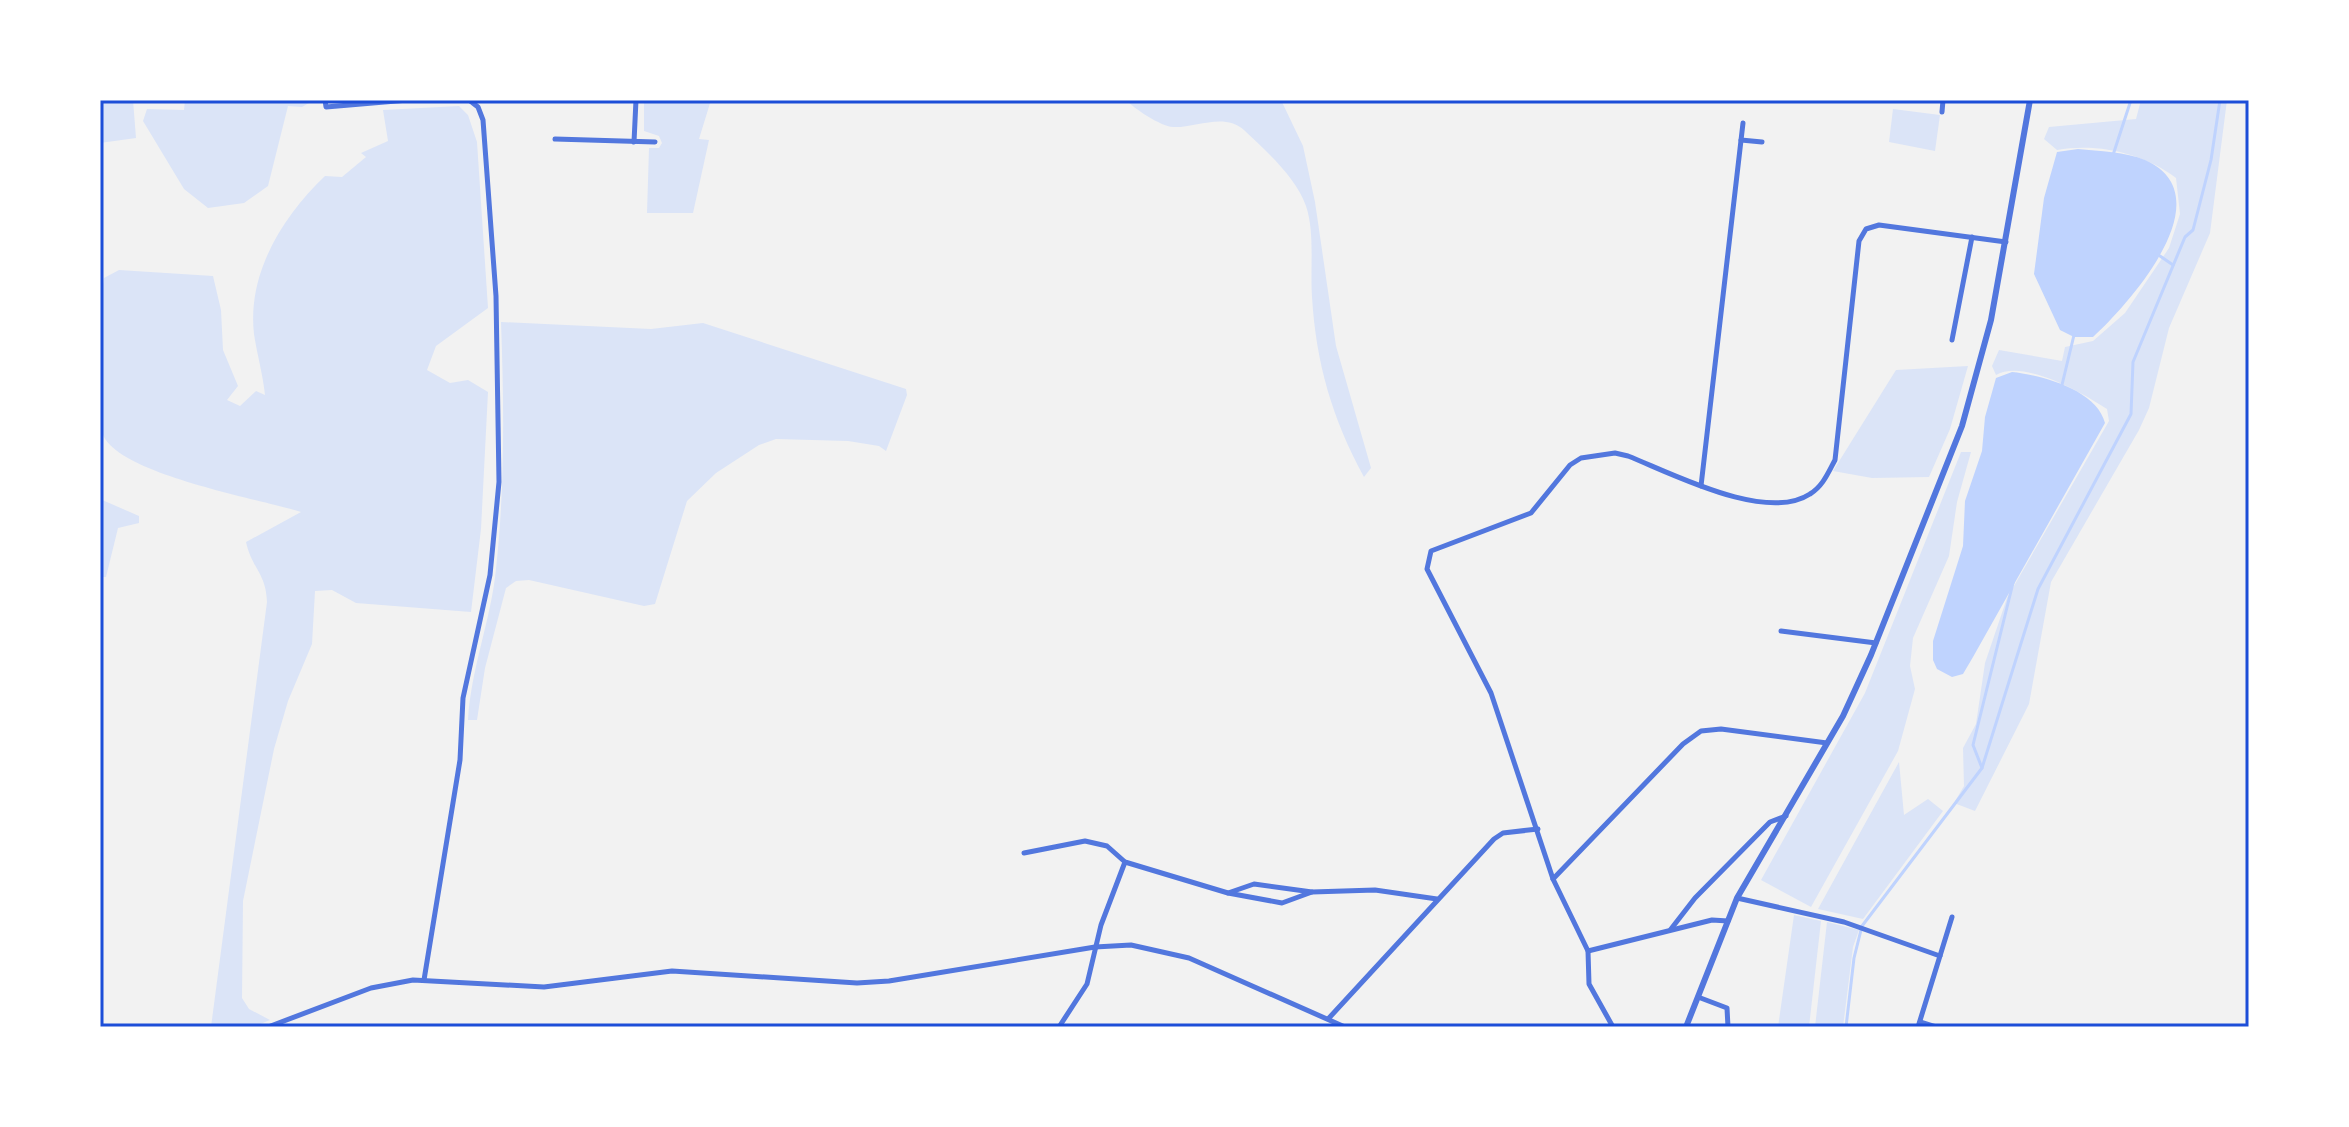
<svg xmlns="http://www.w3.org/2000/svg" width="2349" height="1127" font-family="Commissioner,sans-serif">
<rect width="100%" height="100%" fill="#f2f2f2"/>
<g fill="#dbe4f7">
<polygon points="100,100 133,100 136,138 100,143"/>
<polygon points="185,100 314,100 302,107 288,106 268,186 244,203 208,208 184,189 143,121 147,109 184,110"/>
<polygon points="644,100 711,100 699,139 709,140 693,213 647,213 649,148 659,148 662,143 659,136 644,131"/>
<path d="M1126 100H1281L1303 146 1315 202 1336 346 1371 468 1364 477C1332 418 1316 363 1312 297 1310 268 1315 233 1306 206 1296 177 1265 150 1244 130 1224 112 1196 128 1173 127 1160 126 1135 109 1126 100Z"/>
<path d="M2141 100H2227L2210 233 2169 328 2149 408 2139 430 2051 582 2029 704 1975 811 1954 803 1964 786 1963 748 1976 724 1985 663 2007 598 2109 421 2107 409C2083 393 2024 359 1996 375L1992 366 1999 350 2062 361 2065 347 2093 341 2125 313 2169 248 2180 214 2176 178C2143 153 2098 143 2057 150L2044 139 2049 127 2136 119Z"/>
<path d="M459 106 468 115 477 142 488 308 436 346 427 370 450 383 468 380 488 392 481 529 471 612 356 603 332 590 315 591 312 644 288 701 274 749 243 901 242 998 249 1009 270 1020 253 1027H211L267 602C266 573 252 569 246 542L301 512C259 499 124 475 104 437 96 421 100 300 104 278L119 270 213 276 221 310 223 350 238 386 227 400 240 406 256 391 265 395C263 375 257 354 254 334 247 273 283 216 325 176L342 177 366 157 361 153 388 141 383 110Z"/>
<polygon points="1893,109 1940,115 1935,151 1889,142"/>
<path d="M501 322 651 329 703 323 906 389 907 395 886 451 879 446 848 441 776 439 759 445 716 473 687 501 655 604 644 606 529 580 516 581 506 588 485 668 477 720H468C471 668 491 620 496 569 505 486 504 405 501 322Z"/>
<polygon points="1968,366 1950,429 1929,477 1872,478 1833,471 1896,370"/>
<polygon points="1961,452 1971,452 1957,502 1949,556 1913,638 1910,666 1915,689 1898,751 1811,907 1761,880 1865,693"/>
<polygon points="100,499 139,516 139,523 118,528 106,577 100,577"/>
<polygon points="1899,762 1904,815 1928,799 1943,811 1863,919 1818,909"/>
<polygon points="1794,915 1821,921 1809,1027 1778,1027"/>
<polygon points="1827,922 1859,930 1853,947 1843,1027 1815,1027"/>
</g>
<g fill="#bfd3fe">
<path d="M2078 149C2099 151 2126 152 2145 160 2226 196 2129 304 2093 337H2074L2060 330 2034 274 2044 198 2057 152Z"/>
<path d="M2012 372C2042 375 2097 390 2105 423L1973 657 1963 674 1952 677 1937 669 1933 660V641L1963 546 1965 501 1982 451 1985 417 1996 378Z"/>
</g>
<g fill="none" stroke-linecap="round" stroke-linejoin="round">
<g stroke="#bfd3fe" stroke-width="3">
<polyline points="2113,155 2131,100"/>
<polyline points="2160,256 2173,265"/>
<polyline points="2061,389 2074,335"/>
<polyline points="1982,768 2038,589 2131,414 2133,362 2185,237 2193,230 2211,160 2220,100"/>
<polyline points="1846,1027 1854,958 1862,926 1982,768 1973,745 2013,583"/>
</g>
<g stroke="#5277de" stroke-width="5">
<polyline points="325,100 326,107 408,100"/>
<polyline points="1942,112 1943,100"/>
<polyline points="555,139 655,142"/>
<polyline points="1741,140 1762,142"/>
<polyline points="634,142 636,100"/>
<polyline points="1952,340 1972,237"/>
<polyline points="1701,486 1743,123"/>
<polyline points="1781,631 1876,643"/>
<polyline points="1024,853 1085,841 1107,846 1125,862 1228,893 1282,903 1312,892"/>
<polyline points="1553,879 1683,744 1701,731 1721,729 1827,743"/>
<polyline points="1228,893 1254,884 1312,892 1375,890 1437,899"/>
<polyline points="1737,898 1844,922 1940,956"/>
<polyline points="1671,929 1695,898 1770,822 1786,816"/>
<polyline points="1588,951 1712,920 1728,921"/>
<polyline points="424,980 460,760 463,698 490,575 499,482 496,296 483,120 478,107 469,100"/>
<polyline points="1698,997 1727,1008 1728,1027"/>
<polyline points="1329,1018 1494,839 1503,833 1538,829"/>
<polyline points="1920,1022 1936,1027"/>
<polyline points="268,1027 371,988 413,980 544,987 672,971 857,983 889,981 1095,947 1131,945 1189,958 1345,1027"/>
<polyline points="1059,1027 1087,984 1101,925 1125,862"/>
<path d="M1613 1027 1589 984 1588 951 1553 879 1491 693 1427 569 1431 551 1531 513 1570 465 1581 458 1615 453 1628 456C1671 473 1766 523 1810 494 1823 486 1828 473 1835 460L1859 241 1866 229 1879 225 2006 242"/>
<polyline points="1918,1027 1952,917"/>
</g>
<polyline stroke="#5277de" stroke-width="6" points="1686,1027 1737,898 1843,716 1871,655 1962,426 1991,320 2030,100"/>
</g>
<rect width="2349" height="1127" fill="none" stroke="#ffffff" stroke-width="204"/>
<rect x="102" y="102" width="2145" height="923" fill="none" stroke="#1d4ed8" stroke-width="3"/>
</svg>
